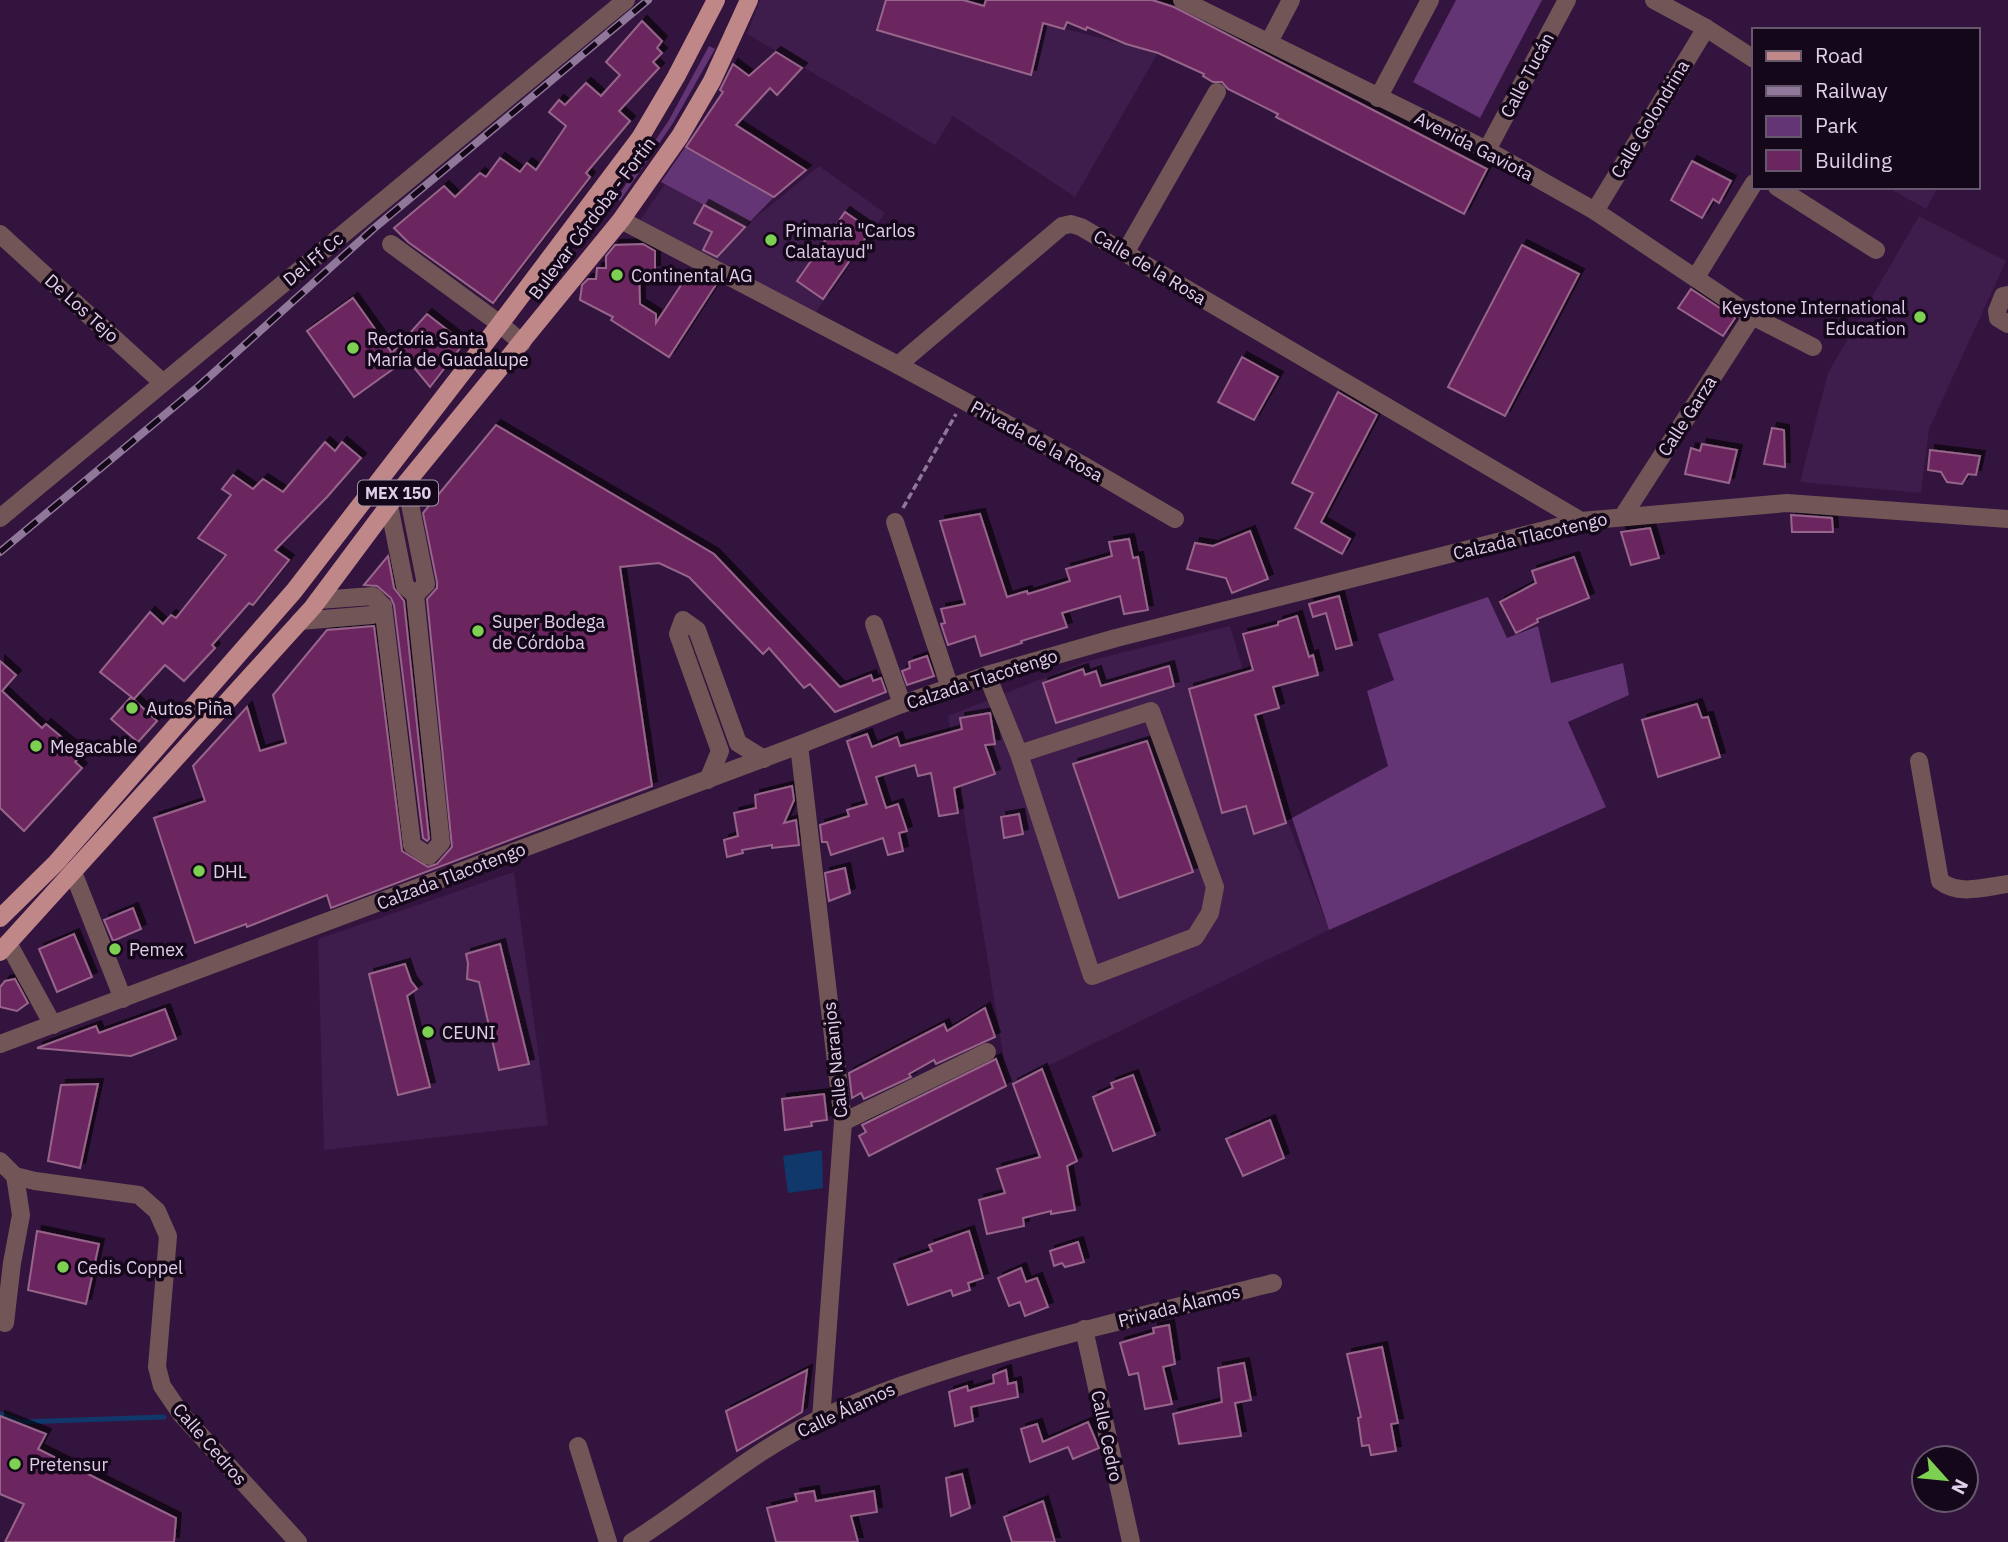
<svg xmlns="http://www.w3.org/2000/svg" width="2008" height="1542" font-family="'IBM Plex Sans',sans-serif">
<defs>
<filter id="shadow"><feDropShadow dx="5" dy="-5" stdDeviation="0" flood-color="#0009"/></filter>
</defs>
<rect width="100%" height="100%" fill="#33143e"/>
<g fill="#3e1c4b">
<polygon points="760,0 963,0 1043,23 1158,53 1075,197 953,116 935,145 747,34"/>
<polygon points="819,166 885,213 814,315 640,220 665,184 745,226"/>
<polygon points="1887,187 1938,187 1926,209"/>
<polygon points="1919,216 2006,261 1929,429 1921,493 1800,482 1828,373"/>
<polygon points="1230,626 1288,822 1329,930 1008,1085 948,716 1084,662"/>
<polygon points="514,872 548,1125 324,1150 318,939"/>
</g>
<g fill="#633574">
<polygon points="1456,0 1542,0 1480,118 1413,82"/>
<polygon points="709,46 715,49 673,123 620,201 616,199 669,120"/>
<polygon points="686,146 774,197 745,227 661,182"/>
<polygon points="1488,597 1507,638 1538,626 1551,683 1623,663 1629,695 1568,722 1606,807 1329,930 1292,818 1388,766 1367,691 1394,680 1378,634"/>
</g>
<polygon fill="#10386a" points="822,1150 823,1188 788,1193 783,1156"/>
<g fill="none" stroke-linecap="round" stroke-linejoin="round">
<polyline stroke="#10386a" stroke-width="5" points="0,1414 21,1422 164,1417"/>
</g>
<g fill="#6c265f" stroke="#97658a" stroke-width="2" filter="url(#shadow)">
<polygon points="886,0 963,0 984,6 986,0 1152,0 1174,7 1487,169 1464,214 1276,117 1278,114 1228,89 1222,82 1213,82 1203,76 1204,74 1158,53 1126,44 1087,27 1086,30 1067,22 1064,29 1043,23 1031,75 877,30"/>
<polygon points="642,21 662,41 657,48 662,53 653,62 659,68 619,111 630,121 586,173 590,177 493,303 408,242 394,228 444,186 455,197 480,173 486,177 500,158 520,172 527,163 536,170 566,126 549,112 559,100 565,105 586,83 601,96 620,75 606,62"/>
<polygon points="776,52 802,68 777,95 770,88 736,125 806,170 774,197 686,147 723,92 720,90 733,64 749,76"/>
<polygon points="1692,161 1731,181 1719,203 1713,199 1702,218 1671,200"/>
<polygon points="704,205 745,227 717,257 703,250 712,232 694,223"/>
<polygon points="845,212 871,230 823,299 797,281"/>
<polygon points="643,244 655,251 655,270 639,270 640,304 656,314 656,323 691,270 717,283 669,357 611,320 613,317 580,300 582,285 588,279 596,279 597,268 606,268 606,256 615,245"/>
<polygon points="1522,245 1579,274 1505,416 1448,387"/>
<polygon points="1691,289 1735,318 1723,336 1678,308"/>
<polygon points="353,298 392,353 427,314 464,343 430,387 407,359 354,397 307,331"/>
<polygon points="1242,357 1278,377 1254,420 1218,402"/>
<polygon points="1338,392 1377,415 1321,522 1350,539 1342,554 1295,528 1313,493 1292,483"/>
<polygon points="496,425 714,554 840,687 871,675 873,681 881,678 886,692 835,712 810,684 804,688 769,648 763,654 689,577 659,563 620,567 652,786 331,908 327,895 247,927 246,924 195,943 154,818 205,801 193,766 247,707 260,751 286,743 273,695 327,630 374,626 402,851 428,867 437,864 452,847 427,599 437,588 437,582 423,513"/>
<polygon points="1772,428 1784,430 1785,467 1764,464"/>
<polygon points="325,442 335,451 342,442 361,458 327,497 275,550 289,560 253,605 249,603 212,645 215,648 184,681 165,665 134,699 100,672 150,612 163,624 171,615 176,618 226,555 198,538 231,495 222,489 233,475 253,489 263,479 283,492"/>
<polygon points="1702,444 1737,450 1729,483 1685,474 1691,448 1700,451"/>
<polygon points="1930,450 1980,456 1976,475 1968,474 1962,484 1947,482 1941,472 1928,470"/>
<polygon points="980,514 1007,597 1027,591 1028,594 1070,581 1066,569 1112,556 1109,542 1129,539 1133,558 1138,557 1148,610 1124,614 1120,596 1062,613 1067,627 1021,641 1022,643 981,656 975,636 948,645 941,624 945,623 941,609 965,604 940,521"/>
<polygon points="1791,515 1832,518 1833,532 1792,532"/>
<polygon points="1650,528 1659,558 1631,565 1621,532"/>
<polygon points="1250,531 1268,579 1232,593 1226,578 1187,569 1195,543 1213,546"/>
<polygon points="388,556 394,588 404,601 429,839 427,841 423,838 394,605 391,598 377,586 364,585"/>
<polygon points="1574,557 1589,598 1537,619 1538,622 1516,633 1500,602 1536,583 1532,571"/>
<polygon points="1339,596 1352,645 1336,649 1326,613 1313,617 1309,604"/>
<polygon points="1297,616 1309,657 1313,655 1318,675 1273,687 1279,708 1255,715 1286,823 1254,834 1246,806 1222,813 1189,689 1253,670 1243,634 1278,625 1278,622"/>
<polygon points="927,656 934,676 907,685 902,671 910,668 909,662"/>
<polygon points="0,661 16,675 2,691 42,728 46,724 82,754 75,762 82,768 24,831 0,808"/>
<polygon points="1169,666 1174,686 1056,723 1043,683 1083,669 1085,675 1096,671 1101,686"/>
<polygon points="131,697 157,721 138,742 111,719"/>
<polygon points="1697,704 1702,718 1708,717 1720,757 1658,777 1642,720"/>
<polygon points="990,713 995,744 985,745 995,774 954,788 958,813 939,816 931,773 918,776 915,765 876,777 886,808 898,804 907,831 899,833 903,851 888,855 883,838 831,855 827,842 822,842 820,825 849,816 847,810 867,804 847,741 867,734 872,747 897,737 900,746 962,729 960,718"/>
<polygon points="1147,741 1193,872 1119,898 1073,764"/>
<polygon points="792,786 794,800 784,823 796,820 799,845 772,848 772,845 742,850 743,853 727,857 724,840 738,836 734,813 756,808 755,795"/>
<polygon points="1019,814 1023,834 1004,838 1001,817"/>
<polygon points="845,868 850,893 829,901 825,873"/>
<polygon points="133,908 141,929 113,941 104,920"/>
<polygon points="74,934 92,977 57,992 39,949"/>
<polygon points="500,944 529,1064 499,1070 479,982 467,979 468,963 466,954"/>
<polygon points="405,964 411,981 417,989 407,996 430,1087 398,1095 369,974"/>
<polygon points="15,979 28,1003 17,1011 0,1007 0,987 5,981"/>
<polygon points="985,1008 995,1037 936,1064 934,1060 909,1074 911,1077 864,1099 861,1093 852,1098 849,1073 944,1024 947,1031"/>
<polygon points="165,1009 176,1039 131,1056 37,1048 96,1026 99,1033"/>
<polygon points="996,1059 1006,1086 869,1156 859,1136 866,1132 862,1125"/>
<polygon points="1042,1069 1077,1161 1067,1166 1075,1210 1051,1214 1051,1211 1023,1218 1024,1226 987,1234 979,1200 1005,1193 997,1169 1040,1157 1013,1084"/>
<polygon points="1133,1075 1155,1135 1113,1151 1093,1097 1113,1088 1111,1083"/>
<polygon points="98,1084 80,1168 48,1161 61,1085"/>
<polygon points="824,1094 827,1120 811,1122 812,1126 785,1130 782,1099"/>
<polygon points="1270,1120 1284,1158 1243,1176 1226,1139"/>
<polygon points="37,1231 99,1244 86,1304 28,1290"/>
<polygon points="969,1231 983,1278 968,1283 970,1290 953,1296 951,1290 908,1305 894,1264 932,1251 929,1245"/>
<polygon points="1078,1242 1084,1262 1065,1267 1062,1263 1054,1266 1050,1251"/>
<polygon points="1021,1268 1026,1282 1037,1278 1048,1307 1025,1316 1020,1302 1009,1306 998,1278"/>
<polygon points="1169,1325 1175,1364 1163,1367 1172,1404 1145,1409 1138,1373 1129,1375 1120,1343 1154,1333 1153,1328"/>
<polygon points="1382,1347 1398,1423 1391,1424 1396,1451 1371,1455 1369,1445 1362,1446 1358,1418 1361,1417 1347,1354"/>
<polygon points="1244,1363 1251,1400 1235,1403 1241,1436 1179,1444 1173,1414 1222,1402 1218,1368"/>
<polygon points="807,1370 802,1412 737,1451 726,1411"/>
<polygon points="1006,1370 1008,1384 1016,1382 1018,1397 971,1407 973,1421 955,1426 949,1392 967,1386 968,1391 994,1383 993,1375"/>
<polygon points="0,1416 46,1434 38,1449 176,1518 174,1542 5,1542 24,1504 0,1494"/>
<polygon points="1088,1422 1099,1448 1073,1459 1068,1447 1030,1462 1021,1429 1037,1424 1043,1442"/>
<polygon points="962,1474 970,1508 951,1516 946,1478"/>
<polygon points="814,1491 816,1501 874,1491 877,1512 851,1516 858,1542 776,1542 767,1508 797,1501 795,1494"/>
<polygon points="1043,1501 1055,1542 1012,1542 1004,1517"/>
</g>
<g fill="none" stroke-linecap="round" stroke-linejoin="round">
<polyline stroke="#907799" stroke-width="3.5" stroke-dasharray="7 3.5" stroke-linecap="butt" points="903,508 956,414"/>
<g stroke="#725657" stroke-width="18">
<polyline points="1182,0 1487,150 1595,211 1752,316 1813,347"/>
<polyline points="1654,0 1706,28 1754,59"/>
<polyline points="1269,42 1291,0"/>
<polyline points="1378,98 1430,0"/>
<polyline points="1487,150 1567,0"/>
<polyline points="1777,187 1876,250"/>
<polyline points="1595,211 1706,28"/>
<polyline points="621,220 898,365 1062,226 1071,224 1081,227 1581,521"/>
<polyline points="0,234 163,383"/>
<polyline points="391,244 500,324 522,343"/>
<polyline points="1125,253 1217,92"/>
<polyline points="1696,277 1754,183"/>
<polyline points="2008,295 2003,296 1997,311 1998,318 2008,324"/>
<polyline points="898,365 1086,467 1175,519"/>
<polyline points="389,505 405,586 415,595 426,584 406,484"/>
<polyline points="1623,516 1752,316"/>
<polyline points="0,518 626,0"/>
<polyline points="895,522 950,688"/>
<polyline points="383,606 412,845 429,856 441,843 415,595"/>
<polyline points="300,621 372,615 383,606 373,596 318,600"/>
<polyline points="874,624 902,704"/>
<polyline points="987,675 1019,754 1092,976 1195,937 1210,913 1215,887 1151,711 1019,754"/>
<polyline points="799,745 843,1122 821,1419"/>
<path d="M1919 761 1940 881C1960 896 1985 887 2008 884"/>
<polyline points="708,780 720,751 678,634 683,620 697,630 738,743 764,759"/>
<polyline points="73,872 123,999"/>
<polyline points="8,943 53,1025"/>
<polyline points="0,1044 799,745 902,704 987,675 1116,638 1581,521 1787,503 2008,519"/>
<polyline points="843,1122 987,1052"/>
<polyline points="0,1161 15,1176 35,1181 139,1195 157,1211 168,1236 157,1367 162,1386 181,1414 298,1542"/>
<polyline points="5,1323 12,1263 21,1215 15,1176"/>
<polyline points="1084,1329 1131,1542"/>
<polyline points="578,1446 608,1542"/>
<path d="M632 1542C696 1502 753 1450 822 1418 875 1393 930 1375 986 1358 1081 1329 1177 1307 1273 1283"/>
</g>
<g stroke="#c08789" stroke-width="18">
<polyline points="0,918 56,863 294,591 500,324 640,138 676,77 716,0"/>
<polyline points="0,952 313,607 398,493 621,220 680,136 712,81 749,0"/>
</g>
<g stroke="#90789a" stroke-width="8">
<polyline id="rail" points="0,552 199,386 372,230 648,0"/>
</g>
<use href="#rail" stroke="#140719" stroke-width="5" stroke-dasharray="16" stroke-linecap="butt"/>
</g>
<g fill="#7ed053" stroke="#140719" stroke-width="2.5">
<circle cx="771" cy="240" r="7"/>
<circle cx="617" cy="275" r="7"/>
<circle cx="1920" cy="317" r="7"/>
<circle cx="353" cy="348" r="7"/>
<circle cx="478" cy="631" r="7"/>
<circle cx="132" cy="708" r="7"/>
<circle cx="36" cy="746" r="7"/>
<circle cx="199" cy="871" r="7"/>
<circle cx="115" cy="949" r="7"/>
<circle cx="428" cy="1032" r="7"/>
<circle cx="63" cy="1267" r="7"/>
<circle cx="15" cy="1464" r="7"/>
</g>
<g text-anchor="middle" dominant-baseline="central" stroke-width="7" stroke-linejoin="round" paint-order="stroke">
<rect fill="#140719" stroke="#a493ab" stroke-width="2" x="358" y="480.5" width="80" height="25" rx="5"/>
<g font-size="16" font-weight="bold" fill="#e1cfe9">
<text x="398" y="493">MEX 150</text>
</g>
<g font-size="18" fill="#e1cfe9" stroke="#140719">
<text transform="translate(1527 75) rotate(-62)">Calle Tucán</text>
<text transform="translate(1650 119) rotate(-59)">Calle Golondrina</text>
<text transform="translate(1474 146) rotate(27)">Avenida Gaviota</text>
<text transform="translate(592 218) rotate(-53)">Bulevar Córdoba - Fortín</text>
<text transform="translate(313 259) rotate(-40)">Del Ff Cc</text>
<text transform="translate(1150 267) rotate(31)">Calle de la Rosa</text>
<text transform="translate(82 308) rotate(42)">De Los Tejo</text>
<text transform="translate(1687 416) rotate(-57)">Calle Garza</text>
<text transform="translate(1037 441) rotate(29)">Privada de la Rosa</text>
<text transform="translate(1530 536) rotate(-13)">Calzada Tlacotengo</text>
<text transform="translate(982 679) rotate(-18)">Calzada Tlacotengo</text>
<text transform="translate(451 876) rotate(-21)">Calzada Tlacotengo</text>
<text transform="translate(835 1060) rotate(-96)">Calle Naranjos</text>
<text transform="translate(1179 1306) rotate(-14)">Privada Álamos</text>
<text transform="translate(846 1410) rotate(-25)">Calle Álamos</text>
<text transform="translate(1107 1436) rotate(78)">Calle Cedro</text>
<text transform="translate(210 1444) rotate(49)">Calle Cedros</text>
</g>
<g font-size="18" fill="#e1cfe9" stroke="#140719" text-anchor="start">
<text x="785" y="230">Primaria "Carlos<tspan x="785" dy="21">Calatayud"</tspan></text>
<text x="631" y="275">Continental AG</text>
<text x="1906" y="307" text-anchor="end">Keystone International<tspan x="1906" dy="21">Education</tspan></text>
<text x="367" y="338">Rectoria Santa<tspan x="367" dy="21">María de Guadalupe</tspan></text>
<text x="492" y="621">Super Bodega<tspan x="492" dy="21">de Córdoba</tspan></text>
<text x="146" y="708">Autos Piña</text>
<text x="50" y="746">Megacable</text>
<text x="213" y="871">DHL</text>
<text x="129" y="949">Pemex</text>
<text x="442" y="1032">CEUNI</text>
<text x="77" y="1267">Cedis Coppel</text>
<text x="29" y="1464">Pretensur</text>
</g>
</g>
<rect x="1752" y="28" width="228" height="161" fill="#140719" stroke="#66576c" stroke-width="2"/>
<rect x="1766" y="51" width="35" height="10" fill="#c08789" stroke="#66576c" stroke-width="2"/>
<text x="1815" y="63" font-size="21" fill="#e1cfe9">Road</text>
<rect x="1766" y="86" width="35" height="10" fill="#90789a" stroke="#66576c" stroke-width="2"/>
<text x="1815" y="98" font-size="21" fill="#e1cfe9">Railway</text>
<rect x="1766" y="116" width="35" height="21" fill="#633574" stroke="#66576c" stroke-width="2"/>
<text x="1815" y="133" font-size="21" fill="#e1cfe9">Park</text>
<rect x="1766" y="150" width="35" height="21" fill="#6c265f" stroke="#66576c" stroke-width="2"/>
<text x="1815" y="168" font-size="21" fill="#e1cfe9">Building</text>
<g transform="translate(1945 1479) rotate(117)"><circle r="33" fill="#140719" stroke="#66576c" stroke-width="2"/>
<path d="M0-5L12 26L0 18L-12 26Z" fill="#7ed053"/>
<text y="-10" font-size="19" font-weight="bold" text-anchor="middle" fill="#e1cfe9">N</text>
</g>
</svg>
